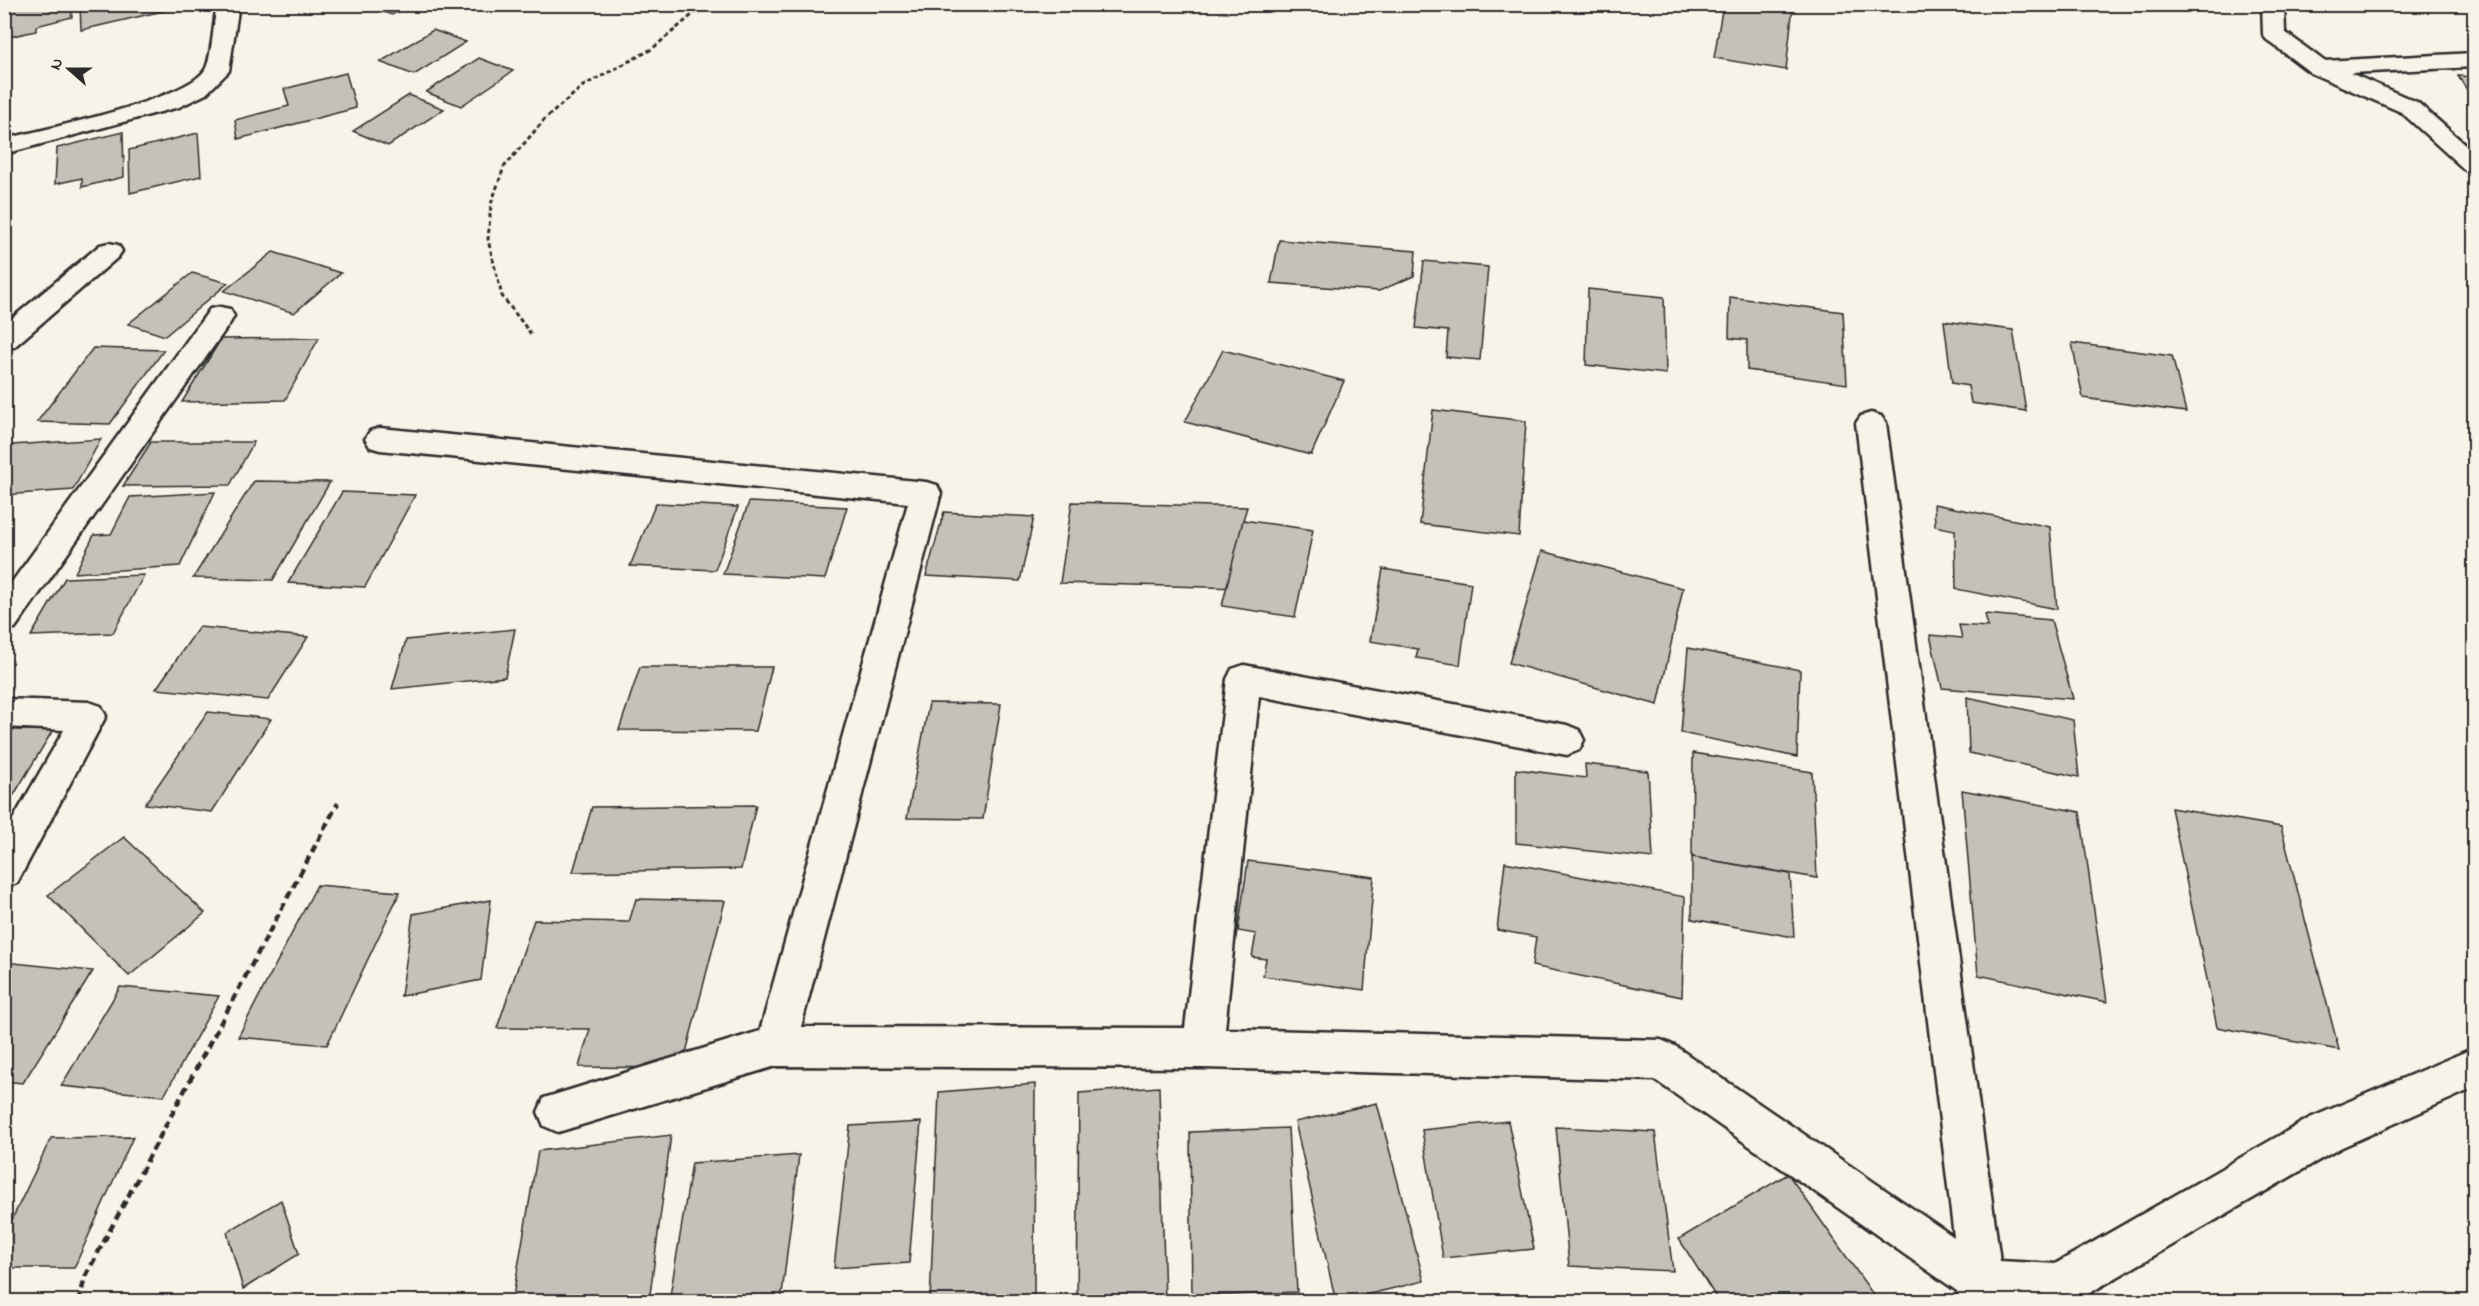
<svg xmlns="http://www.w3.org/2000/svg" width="2479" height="1306" font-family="'Indie Flower',sans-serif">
<rect width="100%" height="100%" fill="#f7f3e8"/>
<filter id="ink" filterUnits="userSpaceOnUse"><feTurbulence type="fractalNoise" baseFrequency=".0167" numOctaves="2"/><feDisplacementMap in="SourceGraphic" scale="12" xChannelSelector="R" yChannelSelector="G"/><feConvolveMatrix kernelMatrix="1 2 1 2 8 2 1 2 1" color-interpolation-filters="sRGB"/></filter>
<g filter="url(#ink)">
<g fill="#c4c1b9" stroke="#2b2b2b" stroke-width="1.5">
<polygon points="4,4 71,4 72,17 36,26 36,31 4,38"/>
<polygon points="80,4 172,4 172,9 81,30"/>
<polygon points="363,4 410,4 392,15"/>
<polygon points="1723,4 1793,5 1786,70 1714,58"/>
<polygon points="433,30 466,42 414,75 380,62"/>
<polygon points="479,58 513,71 461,106 426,92"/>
<polygon points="346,73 356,108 238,139 235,120 289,106 284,89"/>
<polygon points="2458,76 2474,77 2474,99 2473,99"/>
<polygon points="409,95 444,109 388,146 353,131"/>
<polygon points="123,132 124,177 82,187 82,178 55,184 57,148"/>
<polygon points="198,133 201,176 130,193 129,150"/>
<polygon points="1279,240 1416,251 1414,276 1379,291 1271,283"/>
<polygon points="273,252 341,273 294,313 224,291"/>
<polygon points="1424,261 1488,267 1480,360 1446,357 1448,331 1416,328"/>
<polygon points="192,273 228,283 165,336 128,324"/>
<polygon points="1588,289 1664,297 1666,374 1586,365"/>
<polygon points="1730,297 1843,312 1847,384 1747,370 1747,340 1729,338"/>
<polygon points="1944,321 2013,330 2026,411 1971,403 1968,386 1952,383"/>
<polygon points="319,338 285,400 182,402 221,339"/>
<polygon points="2072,343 2172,356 2186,412 2083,398"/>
<polygon points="93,348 164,350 110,424 37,422"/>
<polygon points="1223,350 1344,381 1311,455 1185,422"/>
<polygon points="1433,410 1526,421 1519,536 1420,524"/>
<polygon points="101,439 73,490 4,495 4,458 12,445"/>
<polygon points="151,442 254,442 230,485 123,486"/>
<polygon points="254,481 330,482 273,580 193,578"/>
<polygon points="215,492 180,566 75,573 94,535 111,534 130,497"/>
<polygon points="342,492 415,495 365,587 288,583"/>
<polygon points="749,502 847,507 825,579 723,574"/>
<polygon points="1072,502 1247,507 1243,520 1242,588 1060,583"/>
<polygon points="656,503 738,507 715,570 630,566"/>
<polygon points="1934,504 2050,527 2057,609 1956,589 1955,530 1935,526"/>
<polygon points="944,512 1034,517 1020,581 926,576"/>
<polygon points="1243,520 1313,530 1295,617 1222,606"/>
<polygon points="1542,551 1683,588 1658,705 1509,663"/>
<polygon points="1383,569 1471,583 1460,665 1416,658 1418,649 1370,641"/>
<polygon points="144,575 113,633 31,636 65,578"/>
<polygon points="1985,614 2051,620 2073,699 1942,688 1930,635 1962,638 1959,625 1988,627"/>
<polygon points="199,627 308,637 268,700 156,689"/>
<polygon points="515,629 505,677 392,689 406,640"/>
<polygon points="1688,648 1800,670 1797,757 1681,733"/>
<polygon points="640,667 772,667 756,731 619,730"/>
<polygon points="1967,697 2073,720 2079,777 1969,753"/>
<polygon points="929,703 1001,704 983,819 907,818"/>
<polygon points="208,712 271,719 212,812 145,804"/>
<polygon points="4,730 53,730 12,798 4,798"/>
<polygon points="1693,753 1812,772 1817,878 1692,857"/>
<polygon points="1585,764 1648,771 1653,858 1516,843 1516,769 1586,778"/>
<polygon points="1962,790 2080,812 2107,1002 1978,975"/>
<polygon points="756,805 741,869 573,872 592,807"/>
<polygon points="2171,808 2281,827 2339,1050 2217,1027"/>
<polygon points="124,837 205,913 129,976 48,895"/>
<polygon points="1692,857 1790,874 1794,937 1692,919"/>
<polygon points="1248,861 1374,877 1364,990 1263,976 1266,959 1252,957 1256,934 1238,931"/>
<polygon points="1505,862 1685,897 1682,997 1532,966 1536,937 1497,930"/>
<polygon points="317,885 400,892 327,1045 238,1037"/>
<polygon points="636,899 725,901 682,1068 579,1067 590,1029 497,1028 534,920 629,922"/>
<polygon points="491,900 481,980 401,996 413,914"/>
<polygon points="4,962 93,971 23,1083 4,1081"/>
<polygon points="120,987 219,996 164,1096 61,1086"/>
<polygon points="1035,1084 1034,1295 972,1302 930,1302 939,1092"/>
<polygon points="1159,1087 1165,1302 1077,1302 1079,1093"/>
<polygon points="1377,1103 1424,1281 1336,1302 1295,1122"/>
<polygon points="1508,1121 1534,1249 1443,1258 1422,1130"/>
<polygon points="921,1122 909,1263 834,1268 850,1126"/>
<polygon points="1556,1127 1655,1132 1673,1271 1569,1266"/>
<polygon points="1288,1128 1297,1292 1192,1297 1190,1132"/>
<polygon points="671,1135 649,1302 512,1302 538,1151"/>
<polygon points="133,1137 74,1268 4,1268 4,1236 51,1138"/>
<polygon points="799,1155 781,1302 669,1302 692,1163"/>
<polygon points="1788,1174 1877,1300 1719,1302 1679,1239"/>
<polygon points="281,1200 299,1254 243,1289 227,1232"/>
<polygon points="112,1299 186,1302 111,1302"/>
</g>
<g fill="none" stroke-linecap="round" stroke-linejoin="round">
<g stroke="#2b2b2b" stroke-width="5">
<g id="minor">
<path d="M217 4H239L229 71 206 94 179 107 4 154V139C41 130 192 99 206 68 212 55 214 20 217 4Z"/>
<polygon points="2262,4 2284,4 2285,32 2324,61 2474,53 2474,67 2350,73 2417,102 2474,152 2474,172 2465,170 2401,112 2311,73 2266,39 2263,34"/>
<polygon points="109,243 118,245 122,251 118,257 14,347 4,349 4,325 100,245"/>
<polygon points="220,307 230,309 234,316 230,323 15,628 4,632 4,593 210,309"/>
<polygon points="1871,413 1881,416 1886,423 2000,1261 2055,1264 2310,1118 2474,1048 2474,1088 2340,1148 2074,1302 1959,1302 1957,1291 1655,1080 1203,1068 776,1066 558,1132 544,1126 538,1112 544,1098 760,1031 908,503 380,450 370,447 365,439 370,431 380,428 926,482 937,485 941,493 801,1027 1185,1028 1227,679 1232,669 1244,665 1567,725 1579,730 1584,740 1579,750 1567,755 1259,696 1225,1029 1661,1040 1675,1046 1954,1237 1856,423 1861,416"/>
<polygon points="4,699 89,702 101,706 106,716 17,883 4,888 4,835 64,730 4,727"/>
</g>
</g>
<polyline stroke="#2b2b2b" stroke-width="3" stroke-dasharray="4.5 3" stroke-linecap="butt" points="531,334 502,296 488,240 491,204 504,167 545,119 583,86 652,49 705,4"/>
<polyline stroke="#2b2b2b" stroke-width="4.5" stroke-dasharray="8 5" stroke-linecap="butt" points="79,1302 85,1277 338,803"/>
<use href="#minor" fill="#f7f3e8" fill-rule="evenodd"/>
</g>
</g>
<rect width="2479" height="1306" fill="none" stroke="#f7f3e8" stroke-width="24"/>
<rect x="12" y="12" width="2455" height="1282" fill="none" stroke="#2b2b2b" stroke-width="2" filter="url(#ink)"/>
<g transform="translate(69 69) rotate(291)" stroke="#f7f3e8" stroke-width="4.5" paint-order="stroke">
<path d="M0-4.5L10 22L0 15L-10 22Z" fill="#2b2b2b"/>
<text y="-9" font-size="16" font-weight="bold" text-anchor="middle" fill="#2b2b2b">N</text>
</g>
</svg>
